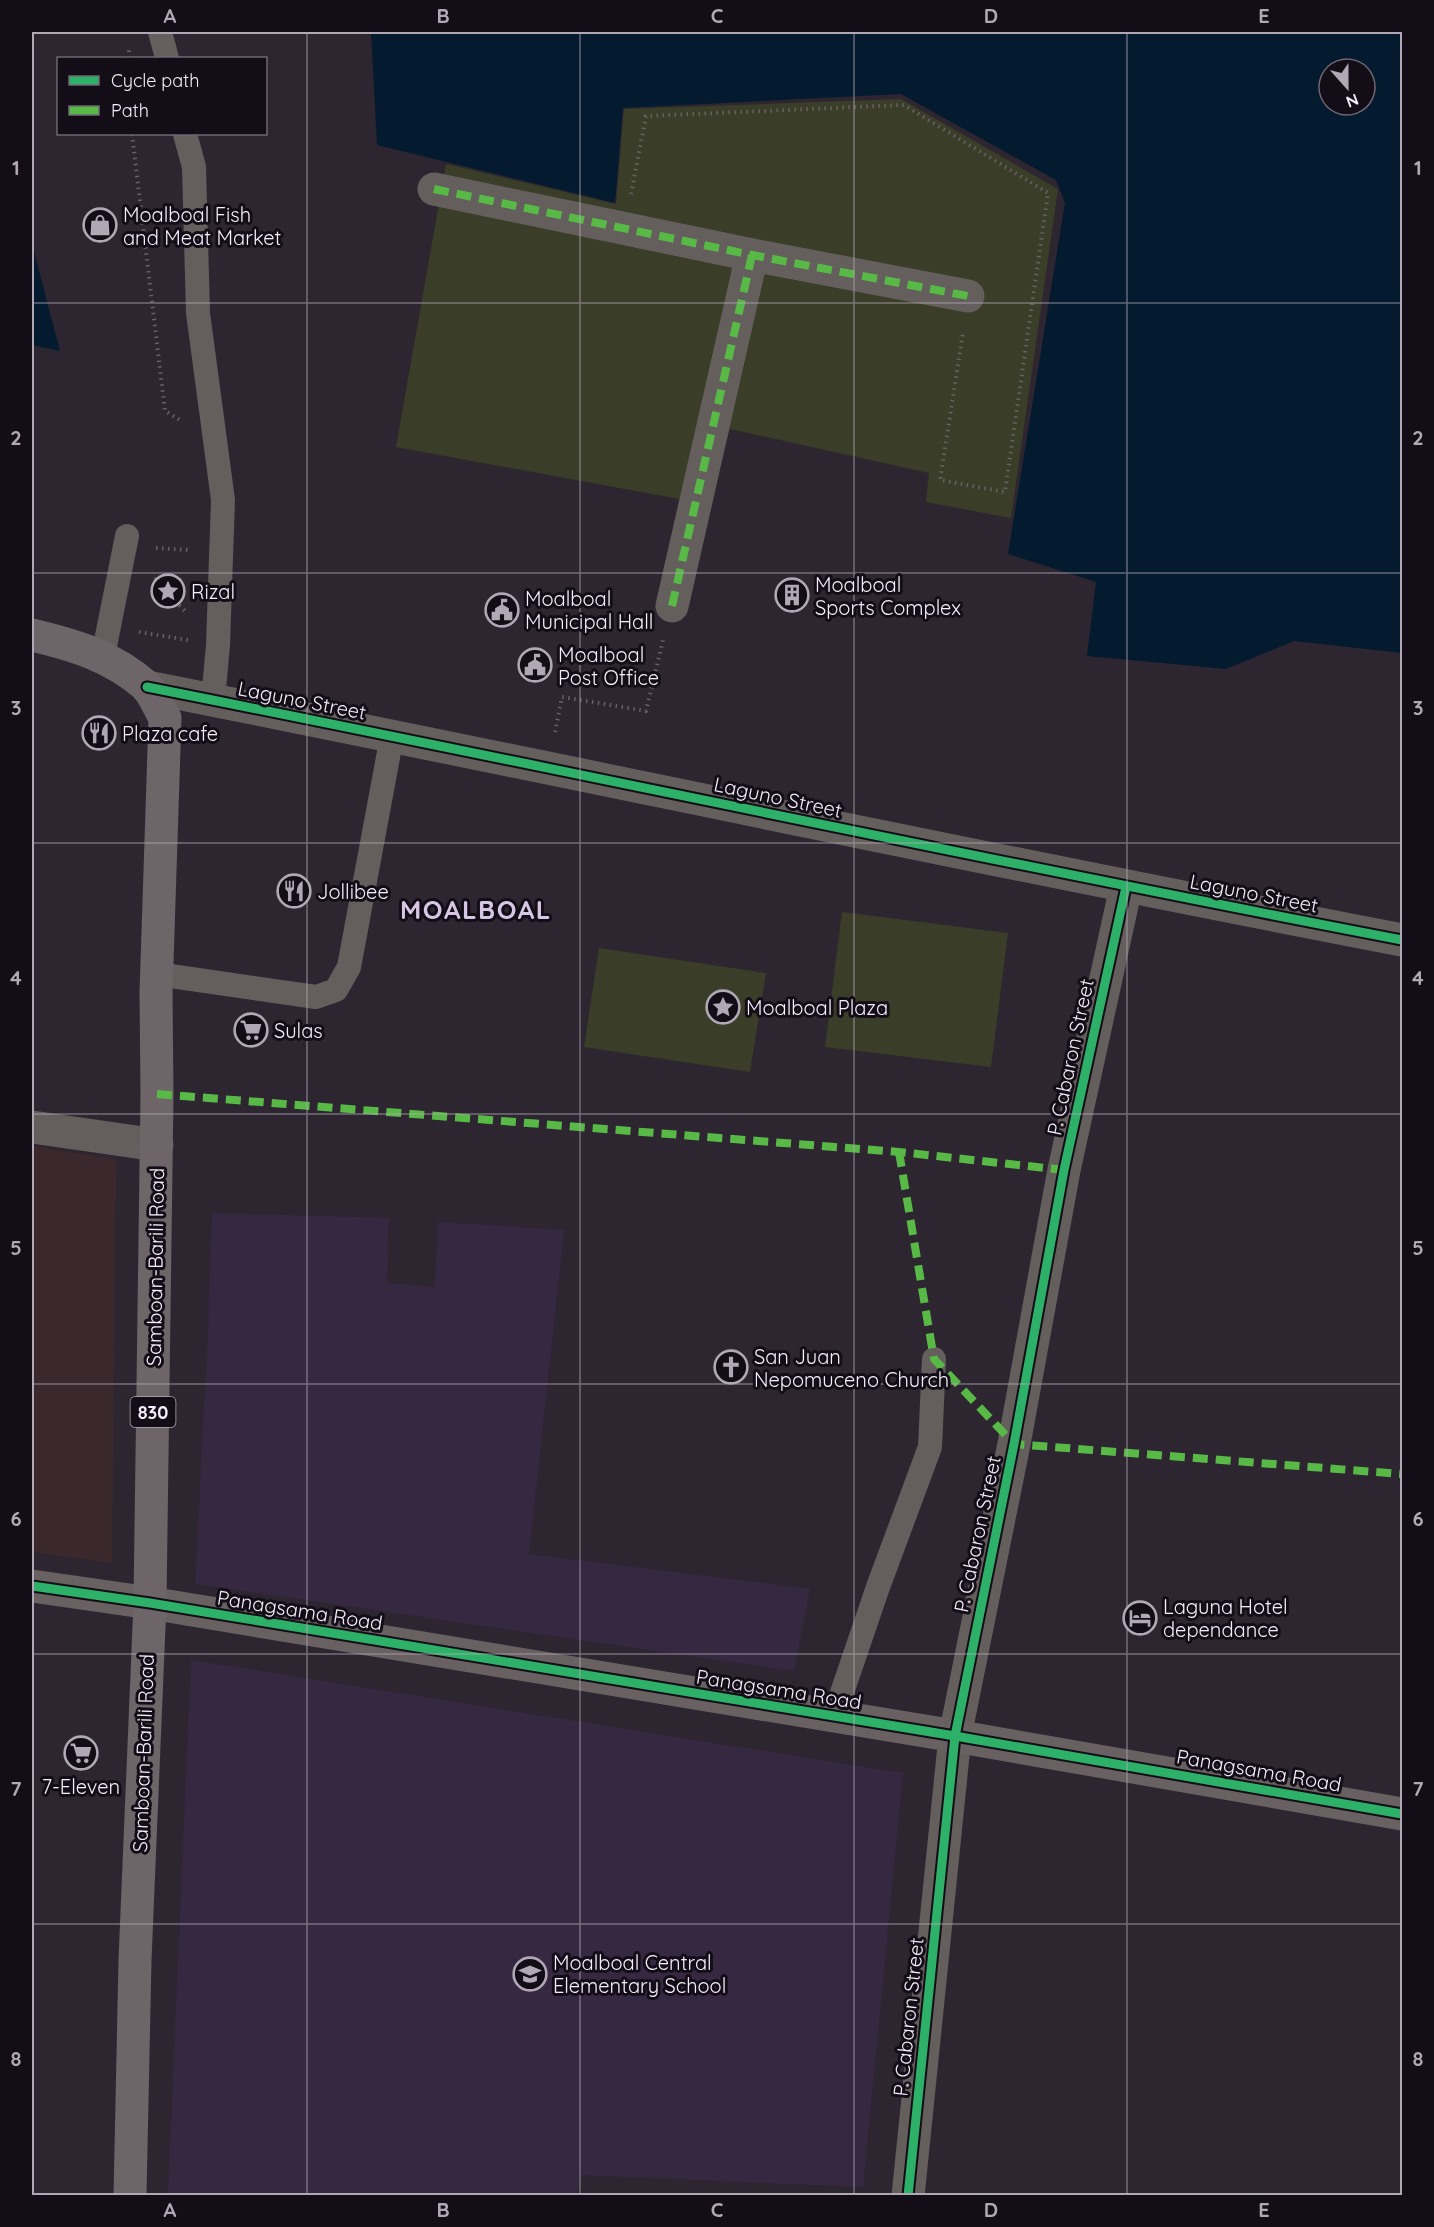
<svg xmlns="http://www.w3.org/2000/svg" width="1434" height="2227" font-family="Quicksand,sans-serif">
<rect width="100%" height="100%" fill="#2d2631"/>
<polygon fill="#3a282d" points="32,1146 116,1159 112,1563 32,1552"/>
<g fill="#372841">
<polygon points="212,1213 389,1218 387,1283 435,1287 438,1222 564,1230 529,1554 810,1589 794,1671 195,1584 208,1333"/>
<polygon points="191,1660 903,1773 863,2187 581,2175 576,2195 168,2195"/>
</g>
<g fill="#3a3d27">
<polygon points="901,99 1058,189 1011,518 926,502 929,473 730,429 701,503 396,447 446,164 616,204 624,109"/>
<polygon points="842,912 1008,933 991,1067 825,1047"/>
<polygon points="599,948 766,973 750,1072 584,1047"/>
</g>
<g fill="#041a2f" fill-rule="evenodd">
<path d="M371 32H1402V653L1294 641 1226 669 1087 656 1096 582 1008 554 1065 203 1056 180 901 94 623 108 615 203 377 145ZM1329 69H1365V105H1329Z"/>
<polygon points="32,244 60,351 32,345"/>
</g>
<g fill="none" stroke-linecap="round" stroke-linejoin="round">
<g stroke="#666163" stroke-width="4" stroke-dasharray="1.5 4.5" stroke-linecap="butt">
<polyline points="129,58 129,47"/>
<polyline points="132,134 165,411 180,420"/>
<polyline points="631,194 646,116 904,105 1048,193 1005,492 940,480 963,333"/>
<polyline points="156,548 190,550"/>
<polyline points="178,604 180,580 156,579 155,602 178,604 186,612"/>
<polyline points="139,632 188,640"/>
<polyline points="555,732 562,697 646,711 663,640"/>
</g>
<g stroke="#645e5d" stroke-width="24">
<polyline points="160,32 167,58"/>
<polyline points="185,134 194,167 198,313 223,500 218,645 213,700"/>
<polyline points="103,656 127,536"/>
<polyline points="157,974 316,997 336,990 349,967 392,736"/>
<polyline points="834,1716 878,1587 930,1447 934,1359"/>
</g>
<g stroke="#645e5d" stroke-width="33">
<polyline points="434,189 752,255 968,296"/>
<polyline points="672,606 752,255"/>
<path d="M147 687C566 770 983 860 1402 940"/>
<polyline points="32,1127 157,1145"/>
<polyline points="908,2196 955,1736 1014,1444 1064,1170 1126,887"/>
</g>
<polyline stroke="#686061" stroke-width="33" points="32,1586 150,1603 955,1736 1402,1814"/>
<path stroke="#6d6567" stroke-width="33" d="M32 635C74 645 112 656 146 686 154 694 159 708 165 718L156 993 157 1094 150 1603 135 1960 130 2196"/>
<g stroke="#58b947" stroke-width="8" stroke-dasharray="15 8" stroke-linecap="butt">
<polyline points="434,189 752,255 968,296"/>
<polyline points="672,606 752,255"/>
<polyline points="157,1094 899,1152 1064,1170"/>
<polyline points="899,1152 934,1359 1014,1444 1402,1474"/>
</g>
<g stroke="#130d17" stroke-width="13">
<g id="cycleway">
<path d="M147 687C566 770 983 860 1402 940"/>
<polyline points="32,1586 150,1603 955,1736 1402,1814"/>
<polyline points="908,2196 955,1736 1014,1444 1064,1170 1126,887"/>
</g>
</g>
<use href="#cycleway" stroke="#2db169" stroke-width="9"/>
</g>
<path fill="none" stroke="#b0a8b5" stroke-width="1.5" stroke-opacity="0.55" d="M307 32V2196M580 32V2196M854 32V2196M1127 32V2196M32 303H1402M32 573H1402M32 843H1402M32 1114H1402M32 1384H1402M32 1654H1402M32 1924H1402"/>
<defs>
<g id="shop-ring" transform="scale(1.725)"><circle r="9.5" fill="#130d17" stroke="#b0a8b5" stroke-width="1.5"/><path d="M-5-2.5h2.3a2.7 3.5 0 0 1 5.4 0H5L5.5 6h-11ZM-1.5-2.5h3a1.5 2.3 0 0 0-3 0Z" fill="#b0a8b5"/></g>
<g id="sight-ring" transform="scale(1.725)"><circle r="9.5" fill="#130d17" stroke="#b0a8b5" stroke-width="1.5"/><path d="M0-6L1.8-2.2L6-1.7L2.9 1.2L3.7 5.4L0 3.3L-3.7 5.4L-2.9 1.2L-6-1.7L-1.8-2.2Z" fill="#b0a8b5"/></g>
<g id="building-ring" transform="scale(1.725)"><circle r="9.5" fill="#130d17" stroke="#b0a8b5" stroke-width="1.5"/><path d="M-4-6H4V6H1V3H-1V6H-4ZM-2.5-4.3h1.7v1.8h-1.7ZM.8-4.3h1.7v1.8H.8ZM-2.5-1h1.7V.8h-1.7ZM.8-1h1.7V.8H.8Z" fill="#b0a8b5"/></g>
<g id="civic-ring" transform="scale(1.725)"><circle r="9.5" fill="#130d17" stroke="#b0a8b5" stroke-width="1.5"/><path d="M-.6-6.5H3V-4.5H.6V-3L4-1V1h2V6H-6V1h2V-1L-.6-3ZM-1.2 2.5V6h2.4V2.5Z" fill="#b0a8b5"/></g>
<g id="restaurant-ring" transform="scale(1.725)"><circle r="9.5" fill="#130d17" stroke="#b0a8b5" stroke-width="1.5"/><path d="M-5-6h1v4h1v-4h1v4h1v-4h1v5L-1.5 .5V6h-2V.5L-5-1ZM5-6V6H3V1.5H1.5Q1.5-4 5-6Z" fill="#b0a8b5"/></g>
<g id="supermarket-ring" transform="scale(1.725)"><circle r="9.5" fill="#130d17" stroke="#b0a8b5" stroke-width="1.5"/><path d="M-6-5.5h2.5l.6 2H6L4.5 2H-2.5L-4.4-4H-6ZM-1.5 3.2a1.3 1.3 0 1 0 .1 0ZM3 3.2a1.3 1.3 0 1 0 .1 0Z" fill="#b0a8b5"/></g>
<g id="church-ring" transform="scale(1.725)"><circle r="9.5" fill="#130d17" stroke="#b0a8b5" stroke-width="1.5"/><path d="M-1.2-6h2.4v3.5h3.3v2.4h-3.3V6h-2.4V-.1h-3.3v-2.4h3.3Z" fill="#b0a8b5"/></g>
<g id="hotel-ring" transform="scale(1.725)"><circle r="9.5" fill="#130d17" stroke="#b0a8b5" stroke-width="1.5"/><path d="M-6-4.5h1.5V1H6V5H4.5V3h-9V5H-6ZM-4 0a1.8 1.8 0 1 1 3.6 0ZM.5 0V-2.5h3Q6-2.5 6 0Z" fill="#b0a8b5"/></g>
<g id="school-ring" transform="scale(1.725)"><circle r="9.5" fill="#130d17" stroke="#b0a8b5" stroke-width="1.5"/><path d="M0-5L7-2L0 1L-7-2ZM-4 1L0 2.5L4 1V4Q0 6-4 4Z" fill="#b0a8b5"/></g>
</defs>
<g fill-rule="evenodd">
<use href="#shop-ring" x="100" y="225"/>
<use href="#sight-ring" x="168" y="591"/>
<use href="#building-ring" x="792" y="595"/>
<use href="#civic-ring" x="502" y="610"/>
<use href="#civic-ring" x="535" y="665"/>
<use href="#restaurant-ring" x="99" y="733"/>
<use href="#restaurant-ring" x="294" y="891"/>
<use href="#sight-ring" x="723" y="1007"/>
<use href="#supermarket-ring" x="251" y="1030"/>
<use href="#church-ring" x="731" y="1367"/>
<use href="#hotel-ring" x="1140" y="1618"/>
<use href="#supermarket-ring" x="81" y="1753"/>
<use href="#school-ring" x="530" y="1974"/>
</g>
<g text-anchor="middle" dominant-baseline="central" stroke-width="6" stroke-linejoin="round" paint-order="stroke">
<rect fill="#130d17" stroke="#b2aab7" stroke-width="1.5" x="130.5" y="1397" width="45" height="30" rx="4.5"/>
<g font-size="18" font-weight="bold" fill="#f6eefc">
<text x="153" y="1412">830</text>
</g>
<g font-size="20" fill="#f6eefc" stroke="#130d17" text-anchor="start">
<text x="123" y="214">Moalboal Fish<tspan x="123" dy="23">and Meat Market</tspan></text>
<text x="815" y="584">Moalboal<tspan x="815" dy="23">Sports Complex</tspan></text>
<text x="191" y="591">Rizal</text>
<text x="525" y="598">Moalboal<tspan x="525" dy="23">Municipal Hall</tspan></text>
<text x="558" y="654">Moalboal<tspan x="558" dy="23">Post Office</tspan></text>
<text x="122" y="733">Plaza cafe</text>
<text x="317" y="891">Jollibee</text>
<text x="746" y="1007">Moalboal Plaza</text>
<text x="274" y="1030">Sulas</text>
<text x="754" y="1356">San Juan<tspan x="754" dy="23">Nepomuceno Church</tspan></text>
<text x="1163" y="1606">Laguna Hotel<tspan x="1163" dy="23">dependance</tspan></text>
<text x="81" y="1786" text-anchor="middle">7-Eleven</text>
<text x="553" y="1962">Moalboal Central<tspan x="553" dy="23">Elementary School</tspan></text>
</g>
<g font-size="20" fill="#f6eefc" stroke="#130d17">
<text transform="translate(302 700) rotate(11)">Laguno Street</text>
<text transform="translate(778 797) rotate(12)">Laguno Street</text>
<text transform="translate(1254 893) rotate(11)">Laguno Street</text>
<text transform="translate(1070 1057) rotate(-78)">P. Cabaron Street</text>
<text transform="translate(155 1267) rotate(-89)">Samboan-Barili Road</text>
<text transform="translate(977 1534) rotate(-78)">P. Cabaron Street</text>
<text transform="translate(300 1610) rotate(9)">Panagsama Road</text>
<text transform="translate(779 1689) rotate(9)">Panagsama Road</text>
<text transform="translate(143 1753) rotate(-88)">Samboan-Barili Road</text>
<text transform="translate(1259 1770) rotate(10)">Panagsama Road</text>
<text transform="translate(908 2017) rotate(-84)">P. Cabaron Street</text>
</g>
<g font-size="26" font-weight="bold" letter-spacing="1.5" fill="#d7c6e3" stroke="#130d17">
<text x="476" y="909">MOALBOAL</text>
</g>
</g>
<rect width="1434" height="2227" fill="none" stroke="#130d17" stroke-width="66"/>
<rect x="57" y="57" width="210" height="78" fill="#130d17" stroke="#6e6773" stroke-width="1.5"/>
<rect x="69" y="76" width="30" height="9" fill="#2db169" stroke="#6e6773" stroke-width="1.5"/>
<text x="111" y="87" font-size="18" fill="#f6eefc">Cycle path</text>
<rect x="69" y="106" width="30" height="9" fill="#58b947" stroke="#6e6773" stroke-width="1.5"/>
<text x="111" y="117" font-size="18" fill="#f6eefc">Path</text>
<g transform="translate(1347 87) rotate(159)"><circle r="28" fill="#130d17" stroke="#6e6773" stroke-width="1.5"/>
<path d="M0-4.5L10 22L0 15L-10 22Z" fill="#b0a8b5"/>
<text y="-9" font-size="16" font-weight="bold" text-anchor="middle" fill="#f6eefc">N</text>
</g>
<rect x="33" y="33" width="1368" height="2161" fill="none" stroke="#b0a8b5" stroke-width="2"/>
<g font-size="20" text-anchor="middle" font-weight="bold" fill="#b0a8b5">
<text x="170" y="23">A</text>
<text x="443" y="23">B</text>
<text x="717" y="23">C</text>
<text x="991" y="23">D</text>
<text x="1264" y="23">E</text>
<text x="16" y="175">1</text>
<text x="1418" y="175">1</text>
<text x="16" y="445">2</text>
<text x="1418" y="445">2</text>
<text x="16" y="715">3</text>
<text x="1418" y="715">3</text>
<text x="16" y="985">4</text>
<text x="1418" y="985">4</text>
<text x="16" y="1255">5</text>
<text x="1418" y="1255">5</text>
<text x="16" y="1526">6</text>
<text x="1418" y="1526">6</text>
<text x="16" y="1796">7</text>
<text x="1418" y="1796">7</text>
<text x="16" y="2066">8</text>
<text x="1418" y="2066">8</text>
<text x="170" y="2217">A</text>
<text x="443" y="2217">B</text>
<text x="717" y="2217">C</text>
<text x="991" y="2217">D</text>
<text x="1264" y="2217">E</text>
</g>
</svg>
